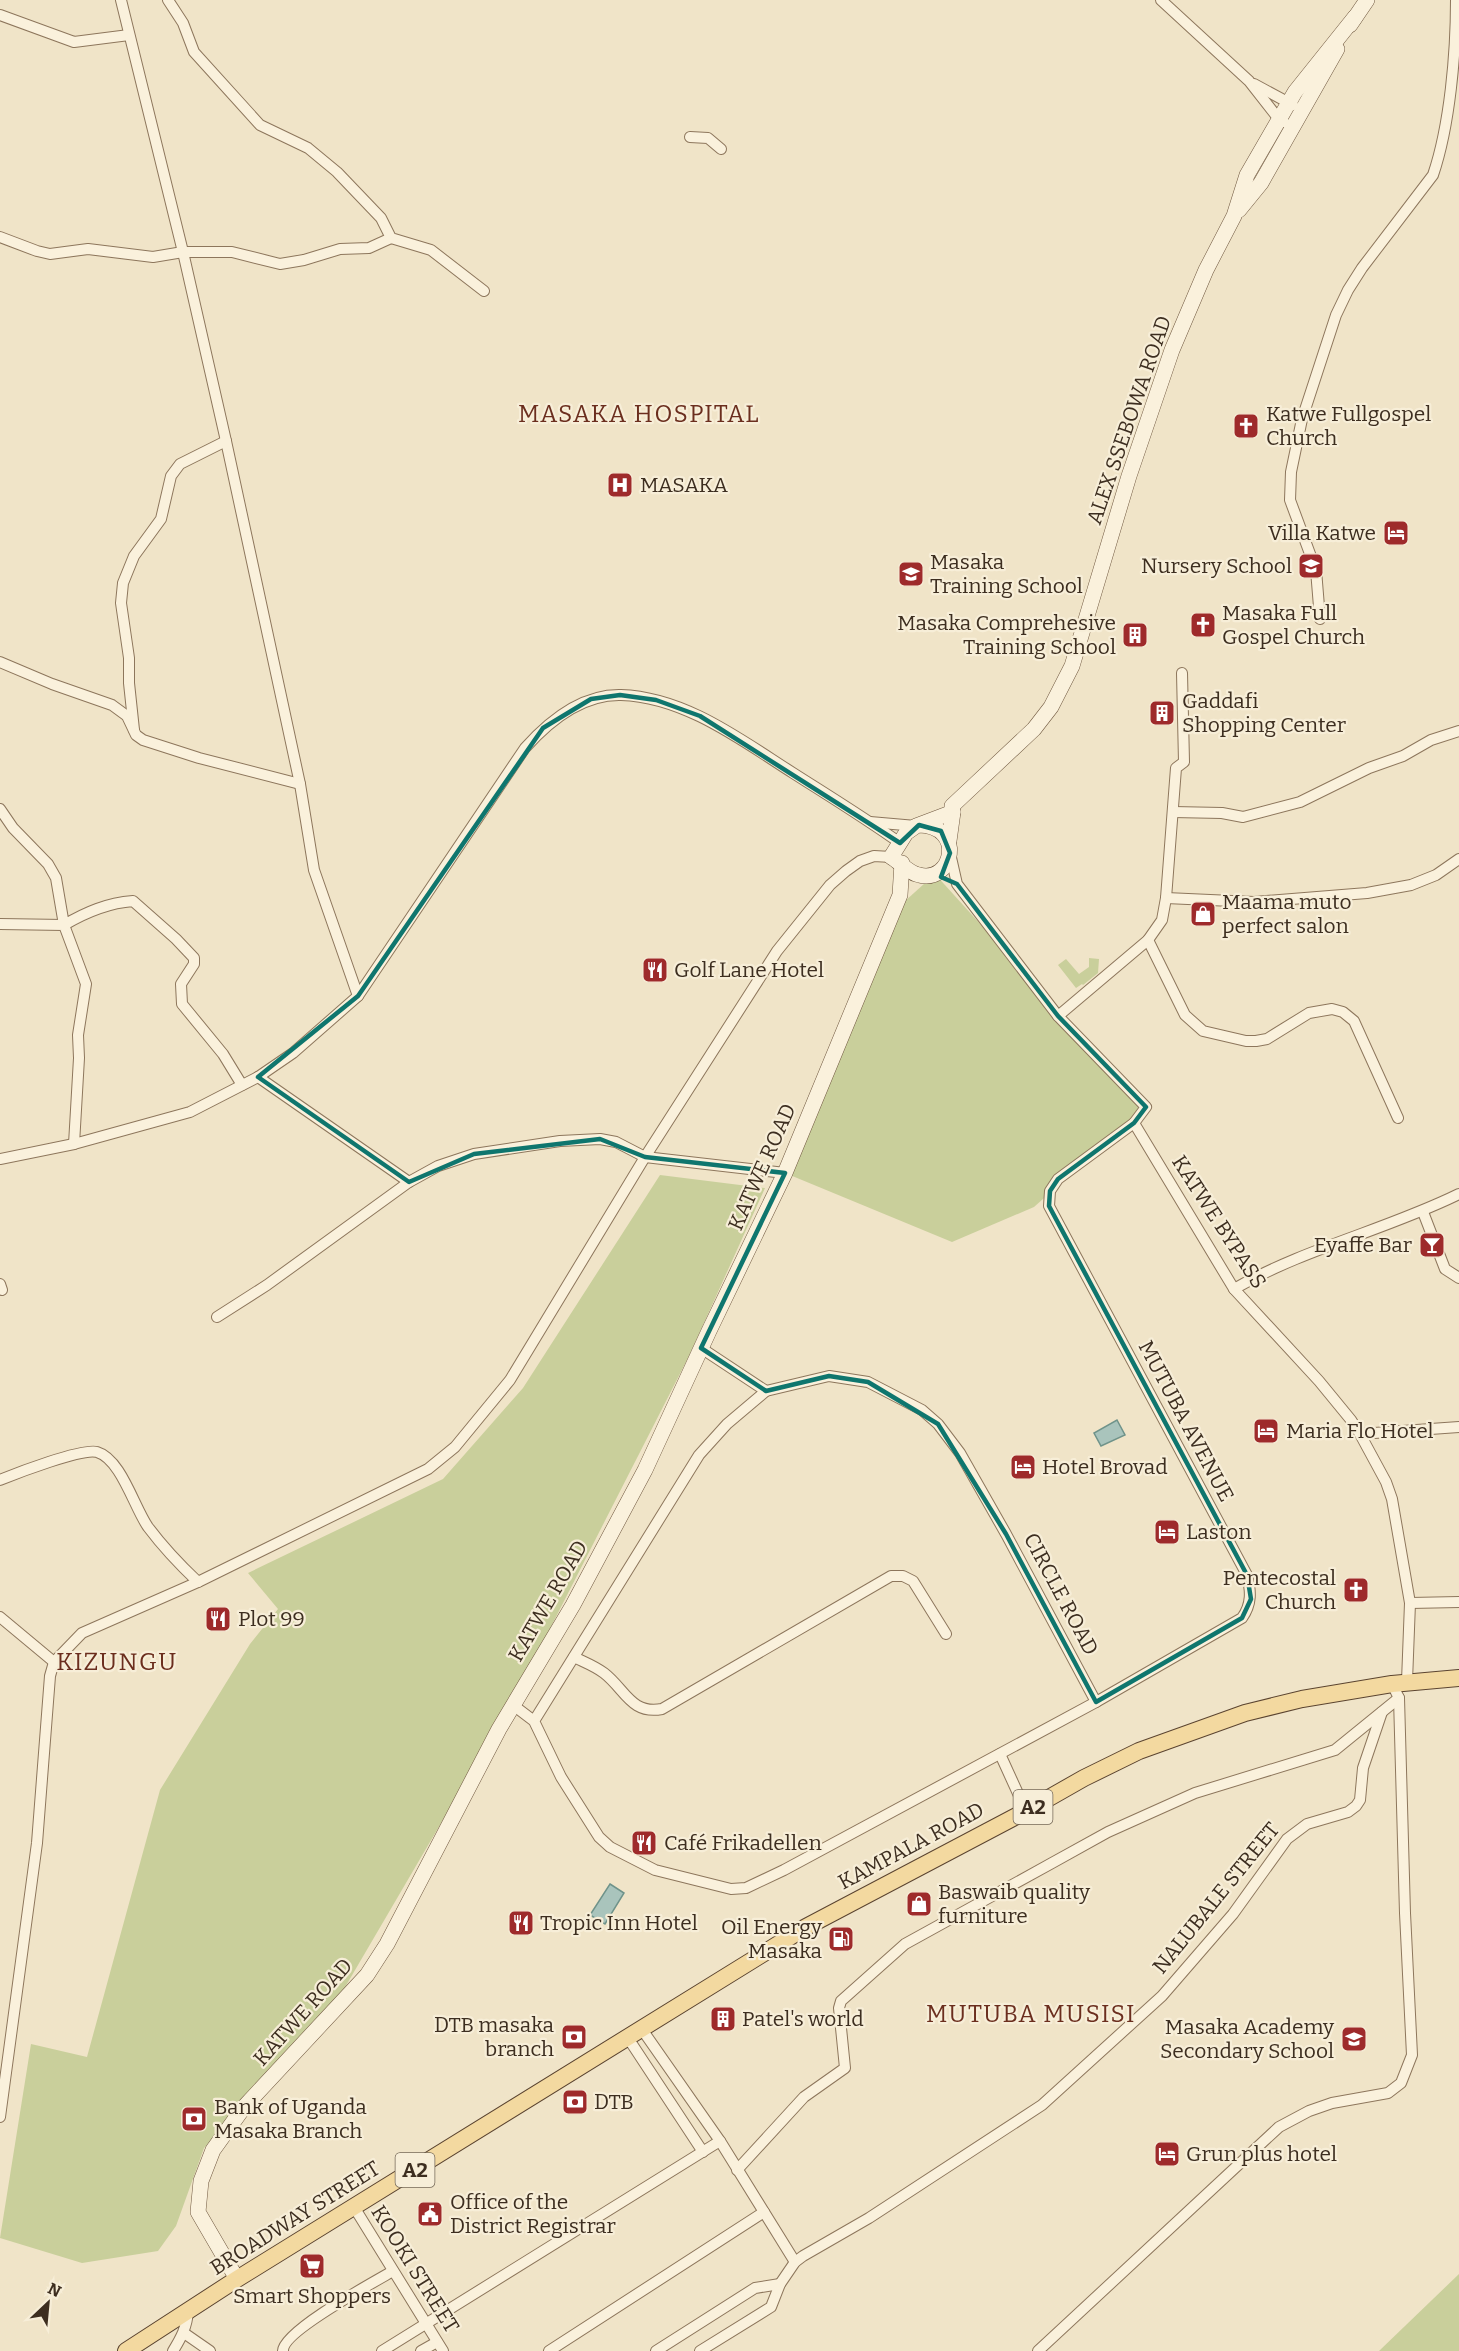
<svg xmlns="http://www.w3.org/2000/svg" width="1459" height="2351" font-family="Bitter,serif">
<rect width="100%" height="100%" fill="#f0e4c8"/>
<g fill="#c9cf9b">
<polygon points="935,874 1146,1107 1034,1207 952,1242 785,1173 894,911"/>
<polygon points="1089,958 1099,959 1098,973 1083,985 1082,984 1076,988 1058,965 1066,959 1079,974 1089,967"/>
<polygon points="660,1175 765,1188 689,1356 535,1658 444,1818 327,2018 204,2148 176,2226 158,2251 82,2263 0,2238 31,2044 87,2057 160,1790 250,1644 278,1609 248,1573 443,1479 523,1388"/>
<polygon points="1459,2274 1459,2351 1379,2351"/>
</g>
<g fill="#a9c4bc" stroke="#6f938a" stroke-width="1.5">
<polygon points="1117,1420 1125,1435 1101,1446 1094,1433"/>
<polygon points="610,1884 624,1893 605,1924 590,1915"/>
</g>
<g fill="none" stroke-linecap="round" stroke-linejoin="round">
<g stroke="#8d765c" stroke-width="12">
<g id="street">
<polyline points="121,0 183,252 226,441 300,784 314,870 358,996"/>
<polyline points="168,0 183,23 194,52 260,125 308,148 337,172 381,218 391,238 431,250 484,291"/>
<polyline points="1161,0 1249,81 1278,118 1284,122"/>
<polyline points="0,15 74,42 129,35"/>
<polyline points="1254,84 1293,105"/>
<polyline points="690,137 708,138 721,149"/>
<polyline points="0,237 37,251 50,254 88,249 153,257 183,252 232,252 280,264 304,260 340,249 369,248 391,238"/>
<path d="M1320 619 1316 570 1290 500 1291 472 1302 419 1336 315 1348 290 1362 268 1433 175C1450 125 1456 53 1456 0"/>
<polyline points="0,662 52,684 112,705 127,716 136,735 143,740 199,758 300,784"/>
<polyline points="134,730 129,683 129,658 121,603 123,583 134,556 161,519 171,476 180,464 226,441"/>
<path d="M0 809 13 828 48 864 56 878 64 925C86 912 107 903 133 901L176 939 194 958V964L181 984 182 1004 223 1054 242 1085"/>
<polyline points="1173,812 1222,813 1243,817 1300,802 1369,768 1403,756 1431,740 1459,731"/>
<polyline points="870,822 916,826"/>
<polyline points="950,853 957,884 1058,1016 1146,1107 1134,1123 1234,1289 1319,1381 1351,1420 1360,1434 1386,1482 1392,1499 1410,1603 1407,1681"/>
<polyline points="1166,898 1254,902 1367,893 1411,885 1436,875 1459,859"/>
<polyline points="0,924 64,925 86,984 78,1035 79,1058 74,1144"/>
<polyline points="1148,940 1185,1015 1203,1031 1246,1041 1256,1041 1267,1039 1309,1013 1332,1009 1343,1012 1354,1021 1398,1118"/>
<polyline points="1058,1016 1148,940 1162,920 1166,898 1176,768 1184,762 1182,673"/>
<polyline points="258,1077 409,1182"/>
<path d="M0 1159 74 1144 190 1112 258 1077 293 1053 358 996 525 748C550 720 582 694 621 695 685 697 741 740 793 773 829 796 865 818 900 843"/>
<polyline points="1423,1212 1445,1269 1459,1278"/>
<polyline points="0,1284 2,1290"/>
<path d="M1234 1289C1305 1248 1386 1230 1459 1194"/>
<polyline points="217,1317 267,1285 409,1182 438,1166 474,1154 560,1141 600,1139 616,1142 645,1157 785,1173"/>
<polyline points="701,1348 766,1391"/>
<polyline points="1360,1434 1459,1427"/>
<path d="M0 1480C17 1473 82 1448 97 1452 121 1459 134 1507 148 1527 163 1547 180 1565 198 1582"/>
<polyline points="1410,1603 1459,1602"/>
<polyline points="0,1617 54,1662"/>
<path d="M574 1657C584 1662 595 1666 604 1673 625 1689 631 1715 662 1709L891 1576H903L913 1581 946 1634"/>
<path d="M1096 1702 1242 1618C1252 1604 1251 1591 1247 1575L1049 1206 1050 1191 1058 1179 1134 1123"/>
<polyline points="513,1705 534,1721 561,1777 599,1837 610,1847 655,1870 731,1889 746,1888 784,1870 1096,1702 1006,1534 960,1453 938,1424 922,1410 868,1382 829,1376 766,1391 727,1424 699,1455 534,1721"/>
<polyline points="1000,1754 1026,1811"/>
<polyline points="641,2028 720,2141 795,2262"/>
<polyline points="628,2038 703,2152"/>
<polyline points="0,2117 37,1843 50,1676 54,1662 82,1633 198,1582 428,1469 455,1447 510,1380 645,1157 777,951 830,885 846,871 860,861 874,856 891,857"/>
<polyline points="737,2170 804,2097 845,2068 839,2008 841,2001 905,1944 1052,1863 1108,1832 1195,1793 1335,1750 1399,1698"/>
<polyline points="354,2207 443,2351"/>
<polyline points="184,2333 210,2351"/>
<path d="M173 2351C181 2338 187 2327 188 2311"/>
<path d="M283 2351C282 2332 374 2282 393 2271"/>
<polyline points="382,2351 720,2141"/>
<polyline points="421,2351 437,2342"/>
<polyline points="549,2351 764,2212"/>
<polyline points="656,2351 755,2288 780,2284"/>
<polyline points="700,2351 771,2307 780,2284 795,2262 803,2256 869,2218 1042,2105 1162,1996 1233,1914 1287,1839 1307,1824 1348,1812 1356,1806 1360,1800 1363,1768 1382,1712"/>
<polyline points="1038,2351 1279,2127 1309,2111 1332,2103 1388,2093 1401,2083 1412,2055 1405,1913 1399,1698 1392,1684"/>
</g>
</g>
<g stroke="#6f573f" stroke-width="16">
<g id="secondary">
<polyline points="1350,25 1367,0"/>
<polyline points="1239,210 1261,183 1337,49"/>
<path d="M919 825C966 826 953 884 919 875 908 873 900 862 891 857L906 833 916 826 953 812"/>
<polyline points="949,841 953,812 952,806 1034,729 1051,707 1072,666 1129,476 1172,350 1206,270 1234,216 1247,175 1295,92 1355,17"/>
<polyline points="237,2279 198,2212 201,2181 213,2150 244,2107 367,1975 387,1944 499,1729 573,1605 645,1470 709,1331 785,1173 900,895 902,863"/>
</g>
</g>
<g stroke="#5b4430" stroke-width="18">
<polyline id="primary" points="126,2351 237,2279 806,1927 1026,1811 1084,1778 1139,1751 1245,1713 1302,1699 1392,1684 1459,1678"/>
</g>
<use href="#street" stroke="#faf1dc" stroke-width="10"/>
<use href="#secondary" stroke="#faf1dc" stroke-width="15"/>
<use href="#primary" stroke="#f3d9a0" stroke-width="16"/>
</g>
<path fill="none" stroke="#0f766e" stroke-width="4.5" stroke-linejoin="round" d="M620 695 656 700 700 716 900 843 919 825 941 831 950 853 941 877 957 884 1058 1016 1146 1107 1134 1123 1058 1179 1050 1191 1049 1206 1247 1575 1251 1599 1242 1618 1096 1702 1006 1534 938 1424 868 1382 829 1376 766 1391 701 1348 785 1173 645 1157 600 1139 474 1154 409 1182 258 1077 358 996 543 728 591 699Z"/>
<defs>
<g id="church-square" transform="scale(1.35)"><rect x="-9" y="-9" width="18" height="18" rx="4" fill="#9e2a2b" stroke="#f7eed8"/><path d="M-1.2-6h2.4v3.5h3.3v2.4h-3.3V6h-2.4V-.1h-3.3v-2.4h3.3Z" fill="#fff"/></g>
<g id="hospital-square" transform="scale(1.35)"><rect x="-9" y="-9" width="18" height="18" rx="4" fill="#9e2a2b" stroke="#f7eed8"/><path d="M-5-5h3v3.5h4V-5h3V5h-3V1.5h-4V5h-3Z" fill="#fff"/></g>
<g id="hotel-square" transform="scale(1.35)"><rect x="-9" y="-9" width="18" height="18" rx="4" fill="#9e2a2b" stroke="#f7eed8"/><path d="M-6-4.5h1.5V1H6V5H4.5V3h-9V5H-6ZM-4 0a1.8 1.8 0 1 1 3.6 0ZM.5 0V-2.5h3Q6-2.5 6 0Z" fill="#fff"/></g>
<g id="school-square" transform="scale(1.35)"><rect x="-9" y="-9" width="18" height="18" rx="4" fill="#9e2a2b" stroke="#f7eed8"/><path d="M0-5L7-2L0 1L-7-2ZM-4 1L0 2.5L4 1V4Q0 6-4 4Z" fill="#fff"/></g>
<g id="building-square" transform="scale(1.35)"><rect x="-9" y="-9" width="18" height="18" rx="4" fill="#9e2a2b" stroke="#f7eed8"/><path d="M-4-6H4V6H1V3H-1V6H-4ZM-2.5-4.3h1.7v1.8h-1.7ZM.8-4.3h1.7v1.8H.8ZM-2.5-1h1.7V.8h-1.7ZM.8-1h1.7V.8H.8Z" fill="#fff"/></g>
<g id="shop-square" transform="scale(1.35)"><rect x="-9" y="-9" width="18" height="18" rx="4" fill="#9e2a2b" stroke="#f7eed8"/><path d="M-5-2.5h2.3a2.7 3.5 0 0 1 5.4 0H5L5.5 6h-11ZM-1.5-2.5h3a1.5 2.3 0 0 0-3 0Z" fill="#fff"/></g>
<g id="restaurant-square" transform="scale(1.35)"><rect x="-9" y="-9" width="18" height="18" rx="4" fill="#9e2a2b" stroke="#f7eed8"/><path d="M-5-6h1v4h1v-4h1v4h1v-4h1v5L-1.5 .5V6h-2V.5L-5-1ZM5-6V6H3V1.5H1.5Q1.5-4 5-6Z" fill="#fff"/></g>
<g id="bar-square" transform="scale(1.35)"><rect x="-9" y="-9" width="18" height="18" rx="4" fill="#9e2a2b" stroke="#f7eed8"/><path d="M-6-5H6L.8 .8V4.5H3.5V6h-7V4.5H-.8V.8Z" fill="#fff"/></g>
<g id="fuel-square" transform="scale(1.35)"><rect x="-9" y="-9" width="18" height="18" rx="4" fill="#9e2a2b" stroke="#f7eed8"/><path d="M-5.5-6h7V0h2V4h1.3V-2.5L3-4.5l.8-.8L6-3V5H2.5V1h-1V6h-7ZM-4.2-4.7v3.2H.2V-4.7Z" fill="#fff"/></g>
<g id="bank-square" transform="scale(1.35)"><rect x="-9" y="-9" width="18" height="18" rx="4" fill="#9e2a2b" stroke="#f7eed8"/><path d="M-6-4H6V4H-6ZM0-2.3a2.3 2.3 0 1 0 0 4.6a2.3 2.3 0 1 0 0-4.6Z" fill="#fff"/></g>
<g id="civic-square" transform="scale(1.35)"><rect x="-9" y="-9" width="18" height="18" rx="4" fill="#9e2a2b" stroke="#f7eed8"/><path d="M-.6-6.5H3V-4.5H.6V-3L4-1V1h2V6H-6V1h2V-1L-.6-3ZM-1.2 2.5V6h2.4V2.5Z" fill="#fff"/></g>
<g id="supermarket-square" transform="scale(1.35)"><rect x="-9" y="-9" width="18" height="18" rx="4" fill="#9e2a2b" stroke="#f7eed8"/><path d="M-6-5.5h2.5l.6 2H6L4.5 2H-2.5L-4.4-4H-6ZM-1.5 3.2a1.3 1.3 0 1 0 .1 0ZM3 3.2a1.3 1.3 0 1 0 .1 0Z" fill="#fff"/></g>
</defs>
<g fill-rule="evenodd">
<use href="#church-square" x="1246" y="426"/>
<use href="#hospital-square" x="620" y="485"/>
<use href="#hotel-square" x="1396" y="533"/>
<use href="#school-square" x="1311" y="566"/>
<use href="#school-square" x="911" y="574"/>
<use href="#church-square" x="1203" y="625"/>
<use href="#building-square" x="1135" y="635"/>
<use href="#building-square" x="1162" y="713"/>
<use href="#shop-square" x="1203" y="914"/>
<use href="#restaurant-square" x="655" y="970"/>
<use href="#bar-square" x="1432" y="1245"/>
<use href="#hotel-square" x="1266" y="1431"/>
<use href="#hotel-square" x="1023" y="1467"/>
<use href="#hotel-square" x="1167" y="1532"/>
<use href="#church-square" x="1356" y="1590"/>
<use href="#restaurant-square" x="218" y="1619"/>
<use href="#restaurant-square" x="644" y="1843"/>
<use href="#shop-square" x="919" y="1904"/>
<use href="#restaurant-square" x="521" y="1923"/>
<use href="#fuel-square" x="841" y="1939"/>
<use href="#building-square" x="723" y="2019"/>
<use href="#bank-square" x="574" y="2037"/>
<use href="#school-square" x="1354" y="2039"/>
<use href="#bank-square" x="575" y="2102"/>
<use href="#bank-square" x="194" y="2119"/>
<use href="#hotel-square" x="1167" y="2154"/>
<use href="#civic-square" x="430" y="2214"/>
<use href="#supermarket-square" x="312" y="2266"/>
</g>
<g text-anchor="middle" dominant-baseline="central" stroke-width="4.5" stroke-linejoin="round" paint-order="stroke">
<g fill="#f7eed8" stroke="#756857" stroke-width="1.5">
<rect x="1013.5" y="1790" width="39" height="34" rx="4.5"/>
<rect x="395.5" y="2153" width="39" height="34" rx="4.5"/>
</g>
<g font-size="20" font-weight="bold" fill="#3d2e20">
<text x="1033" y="1807">A2</text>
<text x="415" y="2170">A2</text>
</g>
<g font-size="21" fill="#3d2e20" stroke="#f7eed8" text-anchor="start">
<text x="1266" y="414">Katwe Fullgospel<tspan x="1266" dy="24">Church</tspan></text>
<text x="640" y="485">MASAKA</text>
<text x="1376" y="533" text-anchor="end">Villa Katwe</text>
<text x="930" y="562">Masaka<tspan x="930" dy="24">Training School</tspan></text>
<text x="1292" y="566" text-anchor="end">Nursery School</text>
<text x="1222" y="613">Masaka Full<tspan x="1222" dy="24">Gospel Church</tspan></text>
<text x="1116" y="623" text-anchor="end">Masaka Comprehesive<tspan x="1116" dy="24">Training School</tspan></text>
<text x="1182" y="701">Gaddafi<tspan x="1182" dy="24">Shopping Center</tspan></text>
<text x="1222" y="902">Maama muto<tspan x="1222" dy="24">perfect salon</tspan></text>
<text x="674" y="970">Golf Lane Hotel</text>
<text x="1412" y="1245" text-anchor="end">Eyaffe Bar</text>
<text x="1286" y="1431">Maria Flo Hotel</text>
<text x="1042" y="1467">Hotel Brovad</text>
<text x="1186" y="1532">Laston</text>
<text x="1336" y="1578" text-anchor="end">Pentecostal<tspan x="1336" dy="24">Church</tspan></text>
<text x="238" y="1619">Plot 99</text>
<text x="664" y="1843">Café Frikadellen</text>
<text x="938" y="1892">Baswaib quality<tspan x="938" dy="24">furniture</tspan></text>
<text x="540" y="1923">Tropic Inn Hotel</text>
<text x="822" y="1927" text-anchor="end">Oil Energy<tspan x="822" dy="24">Masaka</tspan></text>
<text x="742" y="2019">Patel's world</text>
<text x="554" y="2025" text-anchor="end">DTB masaka<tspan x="554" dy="24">branch</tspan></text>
<text x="1334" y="2027" text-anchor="end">Masaka Academy<tspan x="1334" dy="24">Secondary School</tspan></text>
<text x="594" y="2102">DTB</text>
<text x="214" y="2107">Bank of Uganda<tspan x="214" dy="24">Masaka Branch</tspan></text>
<text x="1186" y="2154">Grun plus hotel</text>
<text x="450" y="2202">Office of the<tspan x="450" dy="24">District Registrar</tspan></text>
<text x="312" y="2296" text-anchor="middle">Smart Shoppers</text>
</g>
<g font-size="21" fill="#3d2e20" stroke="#f7eed8">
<text transform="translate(1129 420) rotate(-71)">ALEX SSEBOWA ROAD</text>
<text transform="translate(762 1167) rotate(-66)">KATWE ROAD</text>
<text transform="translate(1219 1222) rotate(57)">KATWE BYPASS</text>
<text transform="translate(1186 1421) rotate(62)">MUTUBA AVENUE</text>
<text transform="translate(1061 1594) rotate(62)">CIRCLE ROAD</text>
<text transform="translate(548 1601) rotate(-60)">KATWE ROAD</text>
<text transform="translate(911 1846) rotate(-28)">KAMPALA ROAD</text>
<text transform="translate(1216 1898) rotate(-51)">NALUBALE STREET</text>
<text transform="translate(303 2012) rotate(-48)">KATWE ROAD</text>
<text transform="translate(295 2218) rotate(-32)">BROADWAY STREET</text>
<text transform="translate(415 2269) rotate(58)">KOOKI STREET</text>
</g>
<g font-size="24" letter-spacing="1.5" fill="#6b2e1e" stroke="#f7eed8">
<text x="639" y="414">MASAKA HOSPITAL</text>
<text x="117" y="1662">KIZUNGU</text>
<text x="1031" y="2014">MUTUBA MUSISI</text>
</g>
</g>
<g transform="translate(48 2303) rotate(26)" stroke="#f7eed8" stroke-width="4.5" paint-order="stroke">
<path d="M0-4.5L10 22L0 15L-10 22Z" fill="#3d2e20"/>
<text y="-9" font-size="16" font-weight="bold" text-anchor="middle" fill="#3d2e20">N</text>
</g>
</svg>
